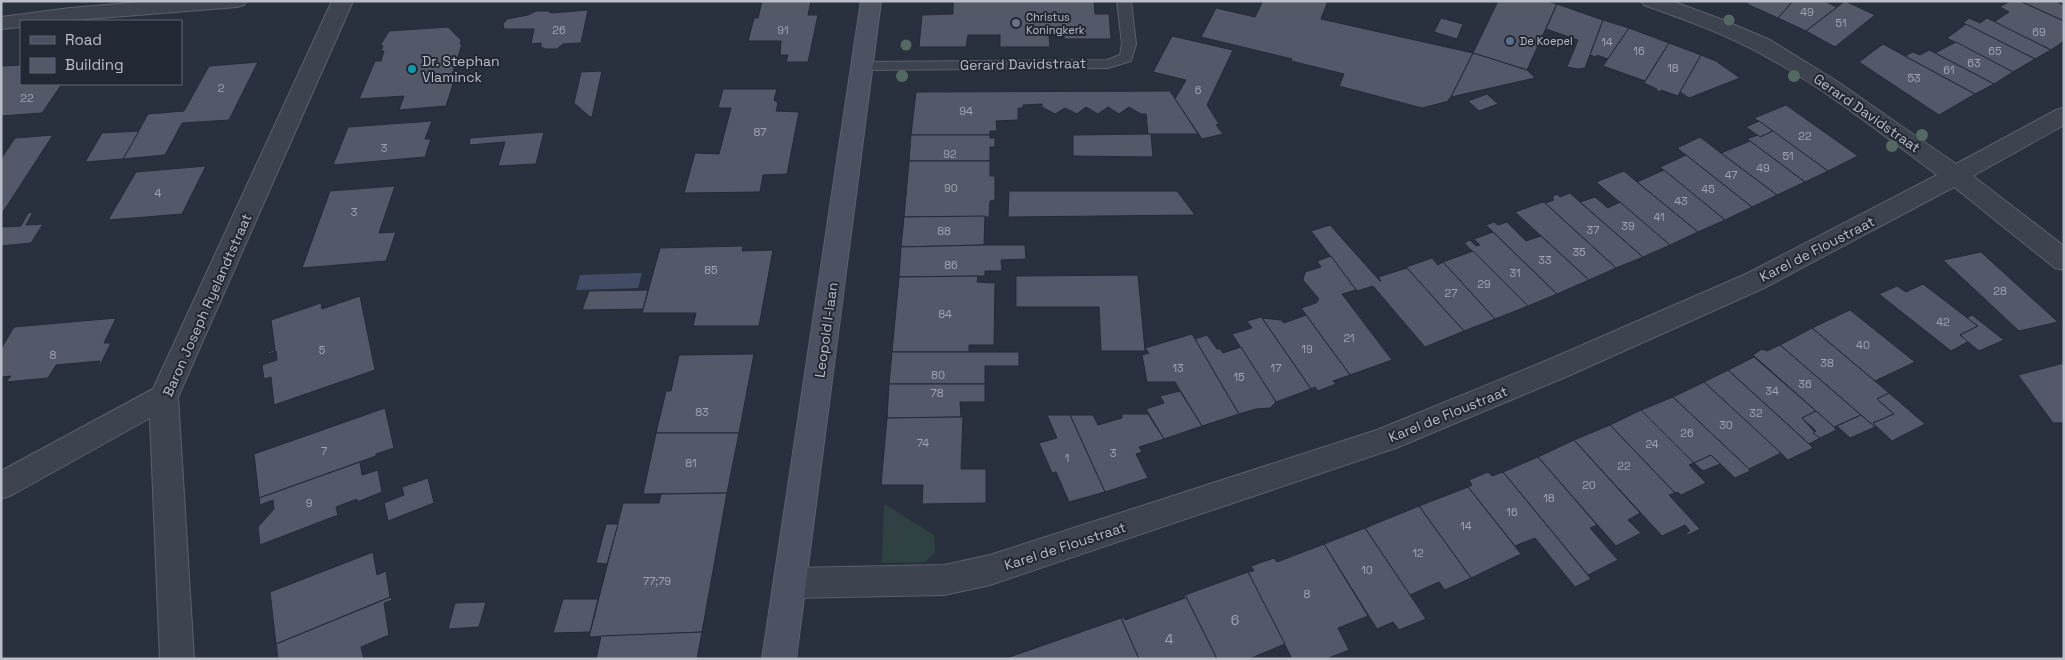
<svg xmlns="http://www.w3.org/2000/svg" width="2065" height="660" font-family="'Space Grotesk',sans-serif">
<rect width="100%" height="100%" fill="#2a313e"/>
<polygon fill="#2f4143" points="884,504 934,535 935,552 925,562 882,563"/>
<polygon fill="#424d65" points="642,273 638,288 576,290 580,275"/>
<g fill="#535969" stroke="#242a36">
<polygon points="762,1 811,1 808,15 818,15 808,62 786,62 788,55 780,55 781,41 748,41 754,18 758,18"/>
<polygon points="953,1 1094,1 1095,14 1109,14 1111,39 1064,39 1064,35 1049,35 1050,47 1000,47 1000,35 968,35 966,47 919,47 922,15 953,14"/>
<polygon points="1263,1 1328,1 1321,19 1473,53 1450,99 1448,99 1449,101 1422,108 1339,86 1344,74 1291,61 1292,59 1201,37 1216,8 1255,17"/>
<polygon points="1498,1 1547,1 1557,4 1527,70 1473,53"/>
<polygon points="1749,1 1793,1 1778,18 1747,4"/>
<polygon points="1793,1 1824,1 1837,7 1806,31 1778,18"/>
<polygon points="1845,1 1875,15 1835,47 1806,31"/>
<polygon points="2010,1 2020,1 2064,21 2064,41 2051,50 1994,22 2009,12 2000,7"/>
<polygon points="2020,1 2055,1 2064,5 2064,21"/>
<polygon points="1557,4 1603,20 1585,68 1578,69 1567,67 1578,40 1546,29"/>
<polygon points="588,10 581,43 563,44 557,49 546,49 541,47 541,43 531,44 534,29 504,29 503,24 507,19 528,15 536,11 548,11 551,13"/>
<polygon points="1441,18 1463,24 1457,39 1434,32"/>
<polygon points="1969,18 1980,23 1987,18 2051,50 2035,59 1963,23"/>
<polygon points="1603,20 1629,28 1608,59 1597,55 1596,57 1590,55"/>
<polygon points="1966,24 2035,59 2013,72 1947,38"/>
<polygon points="448,27 461,40 460,44 462,44 451,78 455,78 446,106 399,110 404,96 359,99 375,61 381,61 384,51 381,51 383,46 381,44 389,31"/>
<polygon points="1629,28 1669,43 1645,81 1603,66"/>
<polygon points="1172,36 1233,50 1207,105 1219,124 1216,125 1223,134 1202,139 1175,99 1186,80 1153,72"/>
<polygon points="1956,42 2013,72 1994,84 1935,53"/>
<polygon points="1669,43 1701,55 1678,96 1661,90 1660,92 1656,90 1657,89 1644,83"/>
<polygon points="1883,44 1905,56 1975,94 1939,115 1859,62"/>
<polygon points="1929,50 1935,53 1994,84 1975,94 1905,56 1913,52 1920,55"/>
<polygon points="1473,53 1527,70 1535,78 1451,97"/>
<polygon points="1701,55 1716,61 1740,78 1689,98 1680,92"/>
<polygon points="258,62 229,120 182,123 165,155 123,159 148,114 184,111 209,66"/>
<polygon points="21,65 21,84 62,84 42,113 1,116 1,66"/>
<polygon points="602,71 592,117 590,117 574,103 581,72"/>
<polygon points="723,89 777,89 774,100 778,103 776,111 799,112 787,174 763,175 760,192 684,193 695,153 719,154 731,108 718,108"/>
<polygon points="1170,91 1198,134 1148,134 1146,114 1141,114 1129,107 1119,114 1108,107 1098,114 1086,107 1077,114 1065,108 1055,114 1042,107 1042,104 1023,105 1023,108 1018,108 1018,120 996,121 997,131 990,131 990,135 911,135 916,92"/>
<polygon points="1487,94 1498,104 1479,111 1468,101"/>
<polygon points="1786,105 1837,141 1858,156 1828,171 1754,118"/>
<polygon points="432,121 425,139 431,139 425,157 333,165 348,127"/>
<polygon points="1759,121 1773,131 1760,137 1746,127"/>
<polygon points="139,131 123,159 85,162 102,133"/>
<polygon points="1773,131 1828,171 1805,182 1747,139 1758,135 1760,137"/>
<polygon points="544,132 536,164 498,166 505,142 469,145 470,138"/>
<polygon points="1151,134 1153,157 1073,156 1073,135"/>
<polygon points="53,135 1,215 1,159 15,138"/>
<polygon points="911,135 990,135 990,138 995,138 995,147 990,147 990,161 909,161"/>
<polygon points="1700,137 1721,153 1777,195 1752,207 1677,148"/>
<polygon points="1750,141 1805,182 1777,195 1721,153"/>
<polygon points="1686,155 1752,207 1725,220 1660,167"/>
<polygon points="909,161 990,161 990,176 995,176 995,200 990,201 989,217 904,217"/>
<polygon points="206,166 182,214 108,220 136,172"/>
<polygon points="1664,170 1725,220 1698,232 1637,182"/>
<polygon points="1624,171 1637,182 1698,232 1670,245 1596,182"/>
<polygon points="395,186 379,233 396,232 386,261 302,268 330,191"/>
<polygon points="1009,191 1177,191 1195,215 1008,217"/>
<polygon points="1570,193 1580,202 1643,257 1616,268 1545,203 1554,200 1552,197 1557,194 1560,197"/>
<polygon points="1595,197 1608,208 1620,202 1670,245 1643,257 1580,202"/>
<polygon points="1543,202 1545,203 1616,268 1589,280 1515,212"/>
<polygon points="33,212 26,225 43,224 31,243 1,246 1,227 21,226 28,213"/>
<polygon points="985,216 984,245 901,247 904,217"/>
<polygon points="1494,222 1498,225 1507,222 1526,241 1541,236 1589,280 1557,294 1486,225"/>
<polygon points="1330,225 1380,281 1381,281 1378,277 1407,268 1464,331 1425,347 1373,286 1357,291 1311,231"/>
<polygon points="1493,232 1557,294 1528,306 1464,243 1470,240 1476,246 1480,245 1474,239"/>
<polygon points="984,245 1025,245 1026,259 1001,260 1002,271 985,271 985,276 899,277 901,247"/>
<polygon points="743,246 742,251 773,250 759,326 693,326 696,313 642,313 660,248"/>
<polygon points="1473,251 1528,306 1495,319 1443,262"/>
<polygon points="1981,252 2058,322 2019,331 1943,260"/>
<polygon points="1331,256 1356,290 1342,294 1392,360 1350,375 1301,308 1316,303 1319,299 1303,280 1305,272 1321,267 1317,261"/>
<polygon points="1432,258 1438,265 1443,262 1495,319 1464,331 1406,267"/>
<polygon points="1138,275 1145,351 1101,351 1099,307 1016,307 1016,276"/>
<polygon points="978,276 977,282 995,283 994,345 969,345 969,352 892,352 899,277"/>
<polygon points="1923,284 1978,326 1960,335 1969,341 1951,351 1879,294 1897,286 1906,292"/>
<polygon points="648,290 643,309 582,310 589,291"/>
<polygon points="360,296 375,370 274,405 271,377 264,379 262,365 277,360 276,351 268,354 268,352 275,350 271,320 321,303 322,309"/>
<polygon points="1850,310 1915,362 1875,381 1812,328"/>
<polygon points="1306,315 1350,375 1333,381 1336,384 1318,391 1315,387 1311,389 1262,318 1281,320 1284,323"/>
<polygon points="1972,315 2004,340 1979,351 1960,335 1978,326 1967,318"/>
<polygon points="1261,317 1262,318 1311,389 1276,402 1232,334 1252,328 1247,321"/>
<polygon points="116,318 104,343 111,343 100,365 98,365 100,361 56,365 48,378 6,382 11,376 1,377 1,349 14,327"/>
<polygon points="1812,328 1889,393 1877,399 1894,414 1873,423 1879,427 1875,427 1780,345"/>
<polygon points="1192,334 1195,339 1239,414 1202,426 1175,382 1147,382 1142,355 1149,353 1145,348"/>
<polygon points="1207,335 1217,349 1220,349 1223,353 1241,347 1276,402 1270,408 1256,409 1239,414 1195,339"/>
<polygon points="1780,345 1861,415 1834,427 1753,355 1762,349 1767,351"/>
<polygon points="892,352 1019,352 1019,366 985,366 985,384 889,384"/>
<polygon points="754,354 739,433 656,433 666,391 671,391 679,355"/>
<polygon points="1754,357 1816,411 1802,418 1820,438 1809,444 1728,370"/>
<polygon points="2064,363 2064,423 2053,423 2018,375"/>
<polygon points="1728,370 1809,444 1813,448 1788,460 1704,382"/>
<polygon points="1704,382 1781,453 1749,469 1673,397"/>
<polygon points="889,384 985,384 985,402 960,402 961,417 887,418"/>
<polygon points="1180,391 1202,426 1164,439 1146,409 1164,403 1160,396"/>
<polygon points="1889,393 1925,424 1892,441 1873,423 1894,414 1877,399"/>
<polygon points="1673,397 1749,469 1750,471 1735,478 1711,455 1694,463 1641,410"/>
<polygon points="385,408 394,448 376,454 376,456 259,498 254,454"/>
<polygon points="1641,410 1694,463 1689,465 1706,483 1681,495 1677,492 1675,493 1610,425"/>
<polygon points="1816,411 1834,427 1836,430 1820,438 1813,433 1816,431 1802,418"/>
<polygon points="1122,414 1148,414 1164,439 1139,447 1142,452 1136,454 1148,478 1105,492 1070,415 1093,415 1098,425 1122,418"/>
<polygon points="1047,415 1070,415 1105,492 1069,502 1056,472 1052,473 1039,443 1057,438"/>
<polygon points="1861,415 1875,427 1850,438 1837,426"/>
<polygon points="961,417 963,417 961,469 986,469 986,503 922,504 923,485 881,485 887,418"/>
<polygon points="1610,425 1675,493 1669,495 1700,529 1688,535 1686,533 1690,531 1685,525 1662,536 1574,440"/>
<polygon points="656,433 739,433 727,493 643,494"/>
<polygon points="1574,440 1640,513 1628,520 1641,533 1616,546 1538,457"/>
<polygon points="1711,455 1720,464 1703,471 1694,463"/>
<polygon points="1538,457 1597,525 1590,528 1618,560 1588,575 1503,472"/>
<polygon points="360,462 362,475 378,470 382,492 357,502 357,499 336,507 338,515 260,545 258,527 274,509 273,500 260,505 259,498"/>
<polygon points="1488,472 1492,476 1503,472 1591,579 1575,587 1535,538 1515,546 1468,487 1472,485 1469,480"/>
<polygon points="428,478 434,503 388,521 384,503 404,495 402,487"/>
<polygon points="1468,487 1521,554 1471,578 1419,506"/>
<polygon points="727,493 702,632 589,637 623,503 659,503 661,494"/>
<polygon points="1419,506 1471,578 1445,590 1439,582 1410,595 1365,528"/>
<polygon points="606,524 618,524 607,564 596,563"/>
<polygon points="1365,528 1410,595 1426,619 1399,630 1393,622 1377,629 1324,544"/>
<polygon points="1324,544 1368,616 1338,628 1349,650 1326,659 1292,659 1248,572 1254,571 1251,566 1274,558 1277,562"/>
<polygon points="373,552 377,575 386,571 390,597 276,644 270,592"/>
<polygon points="1248,572 1285,644 1249,659 1217,659 1185,595"/>
<polygon points="1185,595 1217,659 1139,659 1121,618 1123,617 1125,620 1185,598 1183,596"/>
<polygon points="391,597 392,600 384,603 389,635 361,647 364,659 278,659 276,644"/>
<polygon points="563,599 598,599 590,632 553,633"/>
<polygon points="486,602 479,627 448,629 455,603"/>
<polygon points="1121,618 1139,659 1004,659"/>
<polygon points="702,632 697,659 596,659 601,636"/>
</g>
<g fill="none" stroke-linecap="round" stroke-linejoin="round">
<g stroke="#5b616c" stroke-width="2">
<polygon id="lane" points="1117,1 1131,1 1136,44 1131,61 1108,68 863,70 858,69 856,66 858,63 863,62 1107,60 1120,55 1122,44"/>
</g>
<g stroke="#5b616c" stroke-width="2">
<g id="street">
<polygon points="153,1 247,1 244,5 237,7 63,21 21,21 21,27 1,29 1,17 70,8"/>
<polygon points="332,1 353,1 178,397 194,659 160,659 150,418 12,495 1,499 1,471 153,389"/>
<path d="M1641 1H1672L1723 20 1770 40 1838 82 1956 164 2056 110 2064 108V125L1973 176 2064 246V270L2055 268 1954 187 1764 288 1568 376 1396 448 990 585 944 595 790 598 778 593 774 583 778 573 790 568 944 565 990 555 1377 430 1548 360 1746 274 1937 175C1882 134 1827 90 1767 57 1728 35 1686 20 1644 5Z"/>
</g>
</g>
<g stroke="#5b616c" stroke-width="2">
<polygon id="secondary" points="861,1 881,1 796,659 762,659"/>
</g>
<use href="#lane" fill="#3d434f" fill-rule="evenodd"/>
<use href="#street" fill="#3d434f" fill-rule="evenodd"/>
<use href="#secondary" fill="#4c5261" fill-rule="evenodd"/>
</g>
<g fill="#536962">
<circle cx="1729" cy="20" r="5.5"/>
<circle cx="906" cy="45" r="5.5"/>
<circle cx="902" cy="76" r="6"/>
<circle cx="1794" cy="76" r="6"/>
<circle cx="1922" cy="135" r="6"/>
<circle cx="1892" cy="146" r="6"/>
</g>
<circle fill="#6b7280" stroke="#222834" stroke-width="2" cx="1016" cy="23" r="5"/>
<circle fill="#5c6f8a" stroke="#222834" stroke-width="2" cx="1510" cy="41" r="5"/>
<circle fill="#0f9aa8" stroke="#222834" stroke-width="2" cx="412" cy="69" r="5"/>
<g text-anchor="middle" dominant-baseline="central" stroke-width="4" stroke-linejoin="round" paint-order="stroke">
<g font-size="11" fill="#a0a5b1">
<text x="1807" y="12">49</text>
<text x="1841" y="23">51</text>
<text x="559" y="30">26</text>
<text x="783" y="30">91</text>
<text x="2039" y="32">69</text>
<text x="1607" y="42">14</text>
<text x="1639" y="51">16</text>
<text x="1995" y="51">65</text>
<text x="1974" y="63">63</text>
<text x="1673" y="68">18</text>
<text x="1949" y="70">61</text>
<text x="1914" y="78">53</text>
<text x="221" y="88">2</text>
<text x="1198" y="90">6</text>
<text x="27" y="98">22</text>
<text x="966" y="111">94</text>
<text x="760" y="132">87</text>
<text x="1805" y="136">22</text>
<text x="384" y="148">3</text>
<text x="950" y="154">92</text>
<text x="1788" y="156">51</text>
<text x="1763" y="168">49</text>
<text x="1731" y="175">47</text>
<text x="951" y="188">90</text>
<text x="1708" y="189">45</text>
<text x="158" y="193">4</text>
<text x="1681" y="201">43</text>
<text x="354" y="212">3</text>
<text x="1659" y="217">41</text>
<text x="1628" y="226">39</text>
<text x="1593" y="230">37</text>
<text x="944" y="231">88</text>
<text x="1579" y="252">35</text>
<text x="1545" y="260">33</text>
<text x="951" y="265">86</text>
<text x="711" y="270">85</text>
<text x="1515" y="273">31</text>
<text x="1484" y="284">29</text>
<text x="2000" y="291">28</text>
<text x="1451" y="293">27</text>
<text x="945" y="314">84</text>
<text x="1943" y="322">42</text>
<text x="1349" y="338">21</text>
<text x="1863" y="345">40</text>
<text x="1307" y="349">19</text>
<text x="322" y="350">5</text>
<text x="53" y="355">8</text>
<text x="1827" y="363">38</text>
<text x="1178" y="368">13</text>
<text x="1276" y="368">17</text>
<text x="938" y="375">80</text>
<text x="1239" y="377">15</text>
<text x="1805" y="384">36</text>
<text x="1772" y="391">34</text>
<text x="937" y="393">78</text>
<text x="702" y="412">83</text>
<text x="1756" y="413">32</text>
<text x="1726" y="425">30</text>
<text x="1687" y="433">26</text>
<text x="923" y="443">74</text>
<text x="1652" y="444">24</text>
<text x="324" y="451">7</text>
<text x="1113" y="453">3</text>
<text x="1067" y="458">1</text>
<text x="691" y="463">81</text>
<text x="1624" y="466">22</text>
<text x="1589" y="485">20</text>
<text x="1549" y="498">18</text>
<text x="309" y="503">9</text>
<text x="1512" y="512">16</text>
<text x="1466" y="526">14</text>
<text x="1418" y="553">12</text>
<text x="1367" y="570">10</text>
<text x="657" y="581">77;79</text>
<text x="1307" y="594">8</text>
</g>
<g font-size="11" fill="#babec9" stroke="#222834" text-anchor="start">
<text x="1026" y="17">Christus<tspan x="1026" dy="13">Koningkerk</tspan></text>
<text x="1520" y="41">De Koepel</text>
</g>
<g font-size="14" fill="#babec9" stroke="#222834" text-anchor="start">
<text x="422" y="61">Dr. Stephan<tspan x="422" dy="16">Vlaminck</tspan></text>
</g>
<g font-size="14" fill="#babec9" stroke="#222834">
<text transform="translate(1023 64) rotate(-1)">Gerard Davidstraat</text>
<text transform="translate(1867 113) rotate(35)">Gerard Davidstraat</text>
<text transform="translate(1817 249) rotate(-27)">Karel de Floustraat</text>
<text transform="translate(207 305) rotate(-66)">Baron Joseph Ryelandtstraat</text>
<text transform="translate(826 330) rotate(-82)">Leopold I-laan</text>
<text transform="translate(1448 414) rotate(-22)">Karel de Floustraat</text>
<text transform="translate(1065 546) rotate(-18)">Karel de Floustraat</text>
</g>
<g font-size="14" fill="#a0a5b1">
<text x="1235" y="620">6</text>
<text x="1169" y="639">4</text>
</g>
</g>
<rect width="2065" height="660" fill="none" stroke="#babec9" stroke-width="5"/>
<rect x="20" y="20" width="162" height="65" fill="#222834" stroke="#5f6470"/>
<rect x="30" y="36" width="25" height="8" fill="#4c5261" stroke="#5f6470"/>
<text x="65" y="45" font-size="15" fill="#babec9">Road</text>
<rect x="30" y="58" width="25" height="15" fill="#535969" stroke="#5f6470"/>
<text x="65" y="70" font-size="15" fill="#babec9">Building</text>
</svg>
